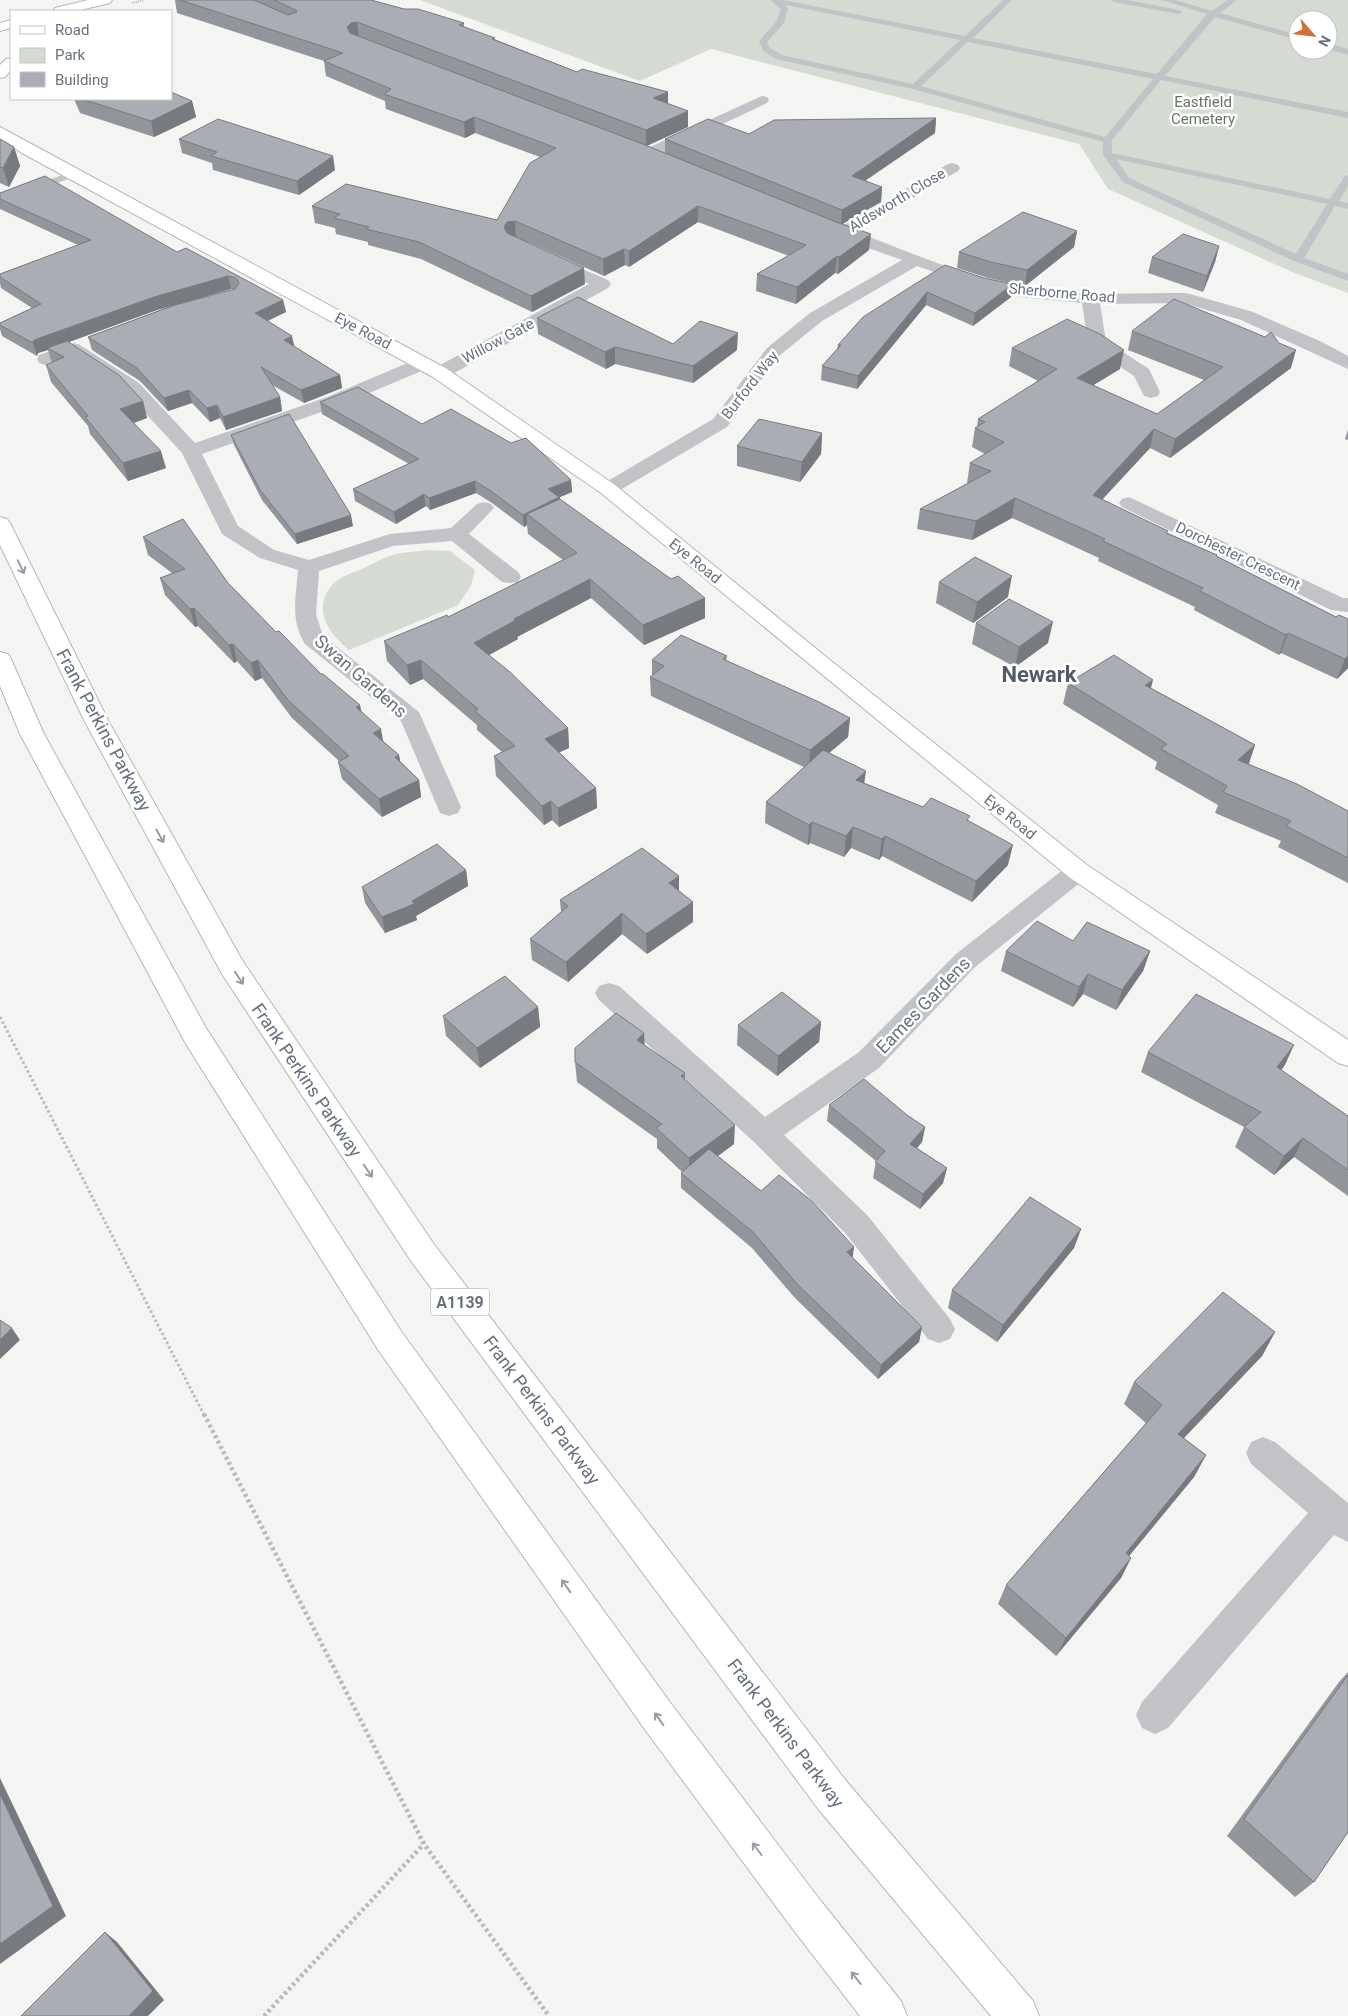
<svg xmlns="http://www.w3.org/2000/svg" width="1348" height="2016" font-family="Roboto,sans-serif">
<rect width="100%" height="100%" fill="#f4f5f2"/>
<g fill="#d5dbd3" fill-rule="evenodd">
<path d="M420 0H1348V293L1290 271 1108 189 1079 144 711 49 640 81ZM1298 20H1328V50H1298Z"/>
<path d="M427 550 450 551 475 570 471 586 458 605 349 650C329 634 311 608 333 584 340 577 349 574 357 571 368 567 378 560 389 556 401 552 415 552 427 550Z"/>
</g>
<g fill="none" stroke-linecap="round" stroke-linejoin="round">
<g stroke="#b3b6bb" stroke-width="2">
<g id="secondary">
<polygon points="88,0 112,0 110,3 76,11 53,11 55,8"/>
<polygon points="11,20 11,28 0,31 0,23"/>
<polygon points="11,58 11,70 5,77 0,78 0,65 6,59"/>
<polygon points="0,127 447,369 615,485 830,660 1087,865 1348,1040 1348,1066 1338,1063 1069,877 601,493 433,377 22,153 0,139"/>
</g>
</g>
<g stroke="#b3b6b9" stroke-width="2">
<g id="highway">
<polygon points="0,517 7,519 10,523 109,722 242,960 433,1243 847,1782 1033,2001 1039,2016 991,2016 819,1810 411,1261 222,974 85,722 0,545"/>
<polygon points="0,652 8,654 11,659 44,734 206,1028 401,1331 672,1705 820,1900 901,2001 907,2016 860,2016 792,1928 646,1731 379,1351 186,1044 20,734 0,686"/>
</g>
</g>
<polyline stroke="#b8babc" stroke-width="2" stroke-dasharray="1 1" stroke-linecap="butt" points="132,3 144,0"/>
<polyline stroke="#b8babc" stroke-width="3" stroke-dasharray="2.5 2.5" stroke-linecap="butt" points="0,1017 204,1415"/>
<g stroke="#b8babc" stroke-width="4.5" stroke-dasharray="3 3" stroke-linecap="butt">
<polyline points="204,1414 424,1844 549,2016"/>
<polyline points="264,2016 423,1845"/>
</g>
<g fill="#c1c3c6" fill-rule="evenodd">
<path d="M771 0H783L965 36 1003 0H1012L973 38 1157 74 1207 14 1162 0H1175L1212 11 1228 0H1237L1220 13 1298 35V40L1215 17 1165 76 1348 112V118L1161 80 1112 140V153L1330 199 1345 176 1348 175V186L1339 201 1348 203V209L1335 206 1304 258 1348 274V281L1294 261 1123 182 1103 155V142L913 89 776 59 764 52 759 42C766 30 780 23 780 9ZM786 5 960 40 913 84 782 55 770 48 767 42 784 23 788 8ZM968 42 1153 79 1105 137 921 86ZM1116 159 1327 204 1296 254 1129 178Z"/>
<polygon points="1110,0 1127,0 1179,10 1183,12 1179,14 1114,2"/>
<polygon points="1328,43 1348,49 1348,55 1328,49"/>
<polygon points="74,171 79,174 77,176 0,203 0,197"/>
</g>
<g fill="#c1c3c6" fill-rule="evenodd">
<polygon points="762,96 767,97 769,100 767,103 653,157 641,157 639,154 641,151"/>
<path d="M952 163 958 165 960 168 958 171 856 232C899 248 943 267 988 280 1051 298 1119 293 1184 293L1190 294 1253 312 1322 342 1348 356V369L1241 320 1183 303 1100 304 1106 341 1149 369 1160 392 1158 396 1151 398 1144 396 1134 376 1091 347 1088 343 1082 303 1020 297 983 289 917 266 822 321 779 356 727 427 615 493 608 495 601 493 598 489 601 485 713 419 767 348 810 313 902 260 829 234 827 230 829 226 841 227 946 165Z"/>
<polygon points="550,255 608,280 611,284 608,288 447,377 440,379 433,377 431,373 433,369 589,284 544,264 541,260 544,256"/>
<path d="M74 343 80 345 139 383 195 443 327 397 417 359 424 357 431 359 433 363 431 367 341 405 202 454 238 526 274 550 309 560 390 534 451 528 477 504 484 502 491 504 494 508 469 534 518 572 521 577 518 582 510 583 502 582 452 541 393 546 319 571 316 614 323 636 419 712 461 807 458 813 449 816 440 813 401 721 305 644C290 621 296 596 298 570L260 558 222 534 182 453 125 391 72 356 46 365 39 363 37 359 39 355Z"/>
<polygon points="1129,497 1343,598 1348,598 1348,612 1331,610 1122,507 1119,503 1122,499"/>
<polygon points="1078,862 1087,865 1091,871 1087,877 974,968 879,1068 784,1135 868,1216 950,1319 955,1329 950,1339 939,1343 928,1339 846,1234 754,1142 599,1000 595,993 599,986 609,983 619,986 765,1117 859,1052 956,954 1069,865"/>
<polygon points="1263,1437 1275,1442 1348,1503 1348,1542 1334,1535 1168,1728 1155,1734 1142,1728 1136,1715 1142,1702 1308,1513 1251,1464 1246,1453 1251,1442"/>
</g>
<use href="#secondary" fill="#fff" fill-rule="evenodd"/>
<use href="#highway" fill="#fff" fill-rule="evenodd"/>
</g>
<g fill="#92969b" fill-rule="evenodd">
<polygon points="175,0 371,0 404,9 464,23 464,27 577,72 668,104 688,127 647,146 665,153 665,139 749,134 936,118 935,133 865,181 882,187 881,202 842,224 869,250 838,274 835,273 796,304 756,291 757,274 789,256 698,222 629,267 625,265 604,276 528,242 585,284 532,312 421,259 368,245 368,242 336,234 335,228 315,223 312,206 497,220 540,157 475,133 465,138 386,109 385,101 326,76 324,61 177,13"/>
<polygon points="74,99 171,99 192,101 196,117 154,137 80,113"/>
<polygon points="0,139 14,147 20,166 9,187 0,183"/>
<polygon points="179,139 335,170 299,195 213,170 212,163 182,153"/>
<path d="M0 193 177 252 283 300 286 312 268 321 294 346 340 375 342 388 304 403 272 385 280 397 282 411 226 430 220 418 210 422 192 403 168 411 140 381 92 350 88 337 173 305 157 310 68 342 143 401 147 418 134 423 166 468 128 481 90 434 88 426 51 382 46 365 52 363 48 350 38 353 37 356 2 336 0 329V323L32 308 1 288 0 283V274L78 245 0 209ZM231 289 233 290 180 304Z"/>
<polygon points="1077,231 1074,247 1025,286 988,278 957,268 959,252"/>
<polygon points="1219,246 1215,262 1203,292 1148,273 1152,257"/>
<polygon points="945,265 1011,297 973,326 926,305 857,389 821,380 822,366 837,349 838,345"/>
<polygon points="537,318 673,344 737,350 693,383 615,364 606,369 538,334"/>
<polygon points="1132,331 1291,368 1170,458 1150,448 1102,499 1168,533 1217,555 1217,556 1336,617 1348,619 1348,668 1337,679 1281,653 1279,655 1194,610 1195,607 1098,561 1099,558 1012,518 972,540 917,529 920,509 968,483 967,483 970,463 985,454 972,447 975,428 977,427 978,419 1038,381 1009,366 1012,348 1120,369 1093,385 1157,414 1204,380 1128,350"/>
<polygon points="320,402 422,424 571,480 572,492 560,497 560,500 671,579 705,598 705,618 644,645 591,598 517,637 518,639 489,655 568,728 569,748 559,752 596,788 597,808 559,827 552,820 544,825 496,776 494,756 502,752 477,730 477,725 423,679 410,685 387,661 384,641 448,617 563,560 528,534 527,525 524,527 492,503 476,493 430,510 426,506 396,524 355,501 353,489 409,464 322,414"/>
<polygon points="1348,430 1348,440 1345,439"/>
<polygon points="822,433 821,454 800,482 737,466 737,446"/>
<polygon points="231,435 353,526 297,544 262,500 234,445"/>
<polygon points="143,537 228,583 276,632 362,712 383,741 399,755 400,761 419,780 421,797 382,817 342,779 338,762 339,761 292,718 262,678 255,681 237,661 234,663 198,626 195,627 165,595 160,578 172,573 148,555"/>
<polygon points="939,582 1008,597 973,623 936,603"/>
<polygon points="976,623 1048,643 1015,667 972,644"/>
<polygon points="727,656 726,661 850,718 848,737 829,753 864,783 923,807 969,821 1008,865 972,902 882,856 879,860 851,848 844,857 810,843 808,845 765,823 766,802 804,767 651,696 650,677 652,676 652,660"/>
<polygon points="1068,683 1151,688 1255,745 1249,764 1348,811 1348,883 1278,847 1281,841 1215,813 1218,805 1155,769 1157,762 1063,704"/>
<polygon points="466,870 468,886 416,916 417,920 385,933 365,903 362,887"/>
<polygon points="679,876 679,891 693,902 693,922 647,954 622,934 568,982 532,960 530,939 561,912 560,900"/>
<polygon points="1073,941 1150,951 1143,971 1116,1010 1083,994 1073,1007 1001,971 1006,951"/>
<polygon points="538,1007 540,1027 480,1068 446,1036 443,1016"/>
<polygon points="821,1022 819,1042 777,1076 737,1045 738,1025"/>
<polygon points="644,1033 644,1045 685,1080 734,1144 718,1156 761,1191 854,1247 852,1258 922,1327 919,1342 878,1379 795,1298 752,1248 681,1188 681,1173 682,1172 657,1148 657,1139 577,1082 575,1062"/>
<polygon points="1148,1052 1285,1065 1281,1070 1348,1116 1348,1196 1294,1157 1274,1175 1235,1147 1244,1127 1141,1072"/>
<polygon points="829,1105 907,1115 925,1127 922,1142 917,1148 947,1168 943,1183 920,1209 873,1178 876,1161 827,1121"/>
<polygon points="1081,1229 1074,1248 997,1342 948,1308 952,1290"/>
<polygon points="1275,1332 1262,1356 1183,1438 1206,1455 1194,1477 1129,1556 1131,1558 1121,1578 1056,1656 998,1604 1006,1585 1146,1423 1124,1404 1134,1382"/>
<polygon points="1348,1672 1348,1832 1314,1882 1295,1897 1227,1836 1339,1682"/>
</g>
<g fill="#777a7e">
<polygon points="357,22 359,37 353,38 347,27 351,23"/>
<polygon points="668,92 668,107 653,98"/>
<polygon points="192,101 196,117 154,137 151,121"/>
<polygon points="688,111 688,127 646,146 646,130"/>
<polygon points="474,117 475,133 465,138 464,122"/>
<polygon points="936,118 935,133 851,190 852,176"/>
<polygon points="14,147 20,166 9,187 3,168"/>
<polygon points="333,156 335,170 299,195 297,181"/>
<polygon points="882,187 881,202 841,225 842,210"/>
<polygon points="698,206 698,222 629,267 629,251"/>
<polygon points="515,221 516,237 505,243 504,227 507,222"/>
<polygon points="1077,231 1074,247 1025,286 1027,270"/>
<polygon points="871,234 869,250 838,274 839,257"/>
<polygon points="1219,246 1215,262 1203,292 1207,276"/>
<polygon points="624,249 625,265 604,276 603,259"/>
<polygon points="837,256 835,273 796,304 797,287"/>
<polygon points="584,268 585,284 532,312 531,296"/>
<polygon points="228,276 231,289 157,310 50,349 47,348 48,350 38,353 37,356 33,343 34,340 154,297"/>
<polygon points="1013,284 1011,297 973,326 975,313"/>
<polygon points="927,292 926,305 857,389 858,376"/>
<polygon points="283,300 286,312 258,325 255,313"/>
<polygon points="738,333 737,350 693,383 693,366"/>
<polygon points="292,336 295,349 284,340"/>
<polygon points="615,347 615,364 606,369 605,352"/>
<polygon points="1124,350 1120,369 1074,397 1077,378"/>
<polygon points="1296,350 1291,368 1170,458 1175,439"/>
<polygon points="340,375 342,388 304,403 301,390"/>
<polygon points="189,390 192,403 168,411 164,398"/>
<polygon points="280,397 282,411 226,430 223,417"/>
<polygon points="143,401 147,418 125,426 120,409"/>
<polygon points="217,405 220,418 210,422 207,408"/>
<polygon points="1154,429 1150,448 1089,514 1093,495"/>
<polygon points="822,433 821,454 800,482 802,462"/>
<polygon points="161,451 166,468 128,481 123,463"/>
<polygon points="571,480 572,492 560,497 560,509 527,514 527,525 524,527 523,515 548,489"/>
<polygon points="475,481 476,493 430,510 429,498"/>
<polygon points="424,494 426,506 396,524 394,512"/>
<polygon points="1015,498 1012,518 972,540 976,521"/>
<polygon points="351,515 353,526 297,544 295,534"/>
<polygon points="1012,576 1008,597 973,623 977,602"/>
<polygon points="590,579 591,598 517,637 518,639 476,662 474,643 514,619"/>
<polygon points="705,598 705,618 644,645 643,625"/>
<polygon points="194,608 198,626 195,627 190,609"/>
<polygon points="1053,622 1048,643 1015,667 1019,647"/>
<polygon points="1288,633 1281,653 1279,655 1286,635"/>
<polygon points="233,644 237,661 234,663 229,645"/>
<polygon points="1348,656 1348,668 1337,679 1345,659"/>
<polygon points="258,660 262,678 255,681 251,663"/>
<polygon points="421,660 423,679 410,685 407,665"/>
<polygon points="1153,680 1148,700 1145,685"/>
<polygon points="360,705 364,723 356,707"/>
<polygon points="850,718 848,737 809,770 810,750"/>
<polygon points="568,728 569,748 547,758 545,739"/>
<polygon points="381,729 384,746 373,733"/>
<polygon points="1255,745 1248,765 1238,760"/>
<polygon points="399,755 402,773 395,757"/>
<polygon points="866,771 863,792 856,780"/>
<polygon points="419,780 421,797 382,817 379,799"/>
<polygon points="596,788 597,808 559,827 558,808"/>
<polygon points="551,801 552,820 544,825 542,806"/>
<polygon points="812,822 810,843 808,845 809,825"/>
<polygon points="853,827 851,848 844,857 846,836"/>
<polygon points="885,836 882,856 879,860 882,839"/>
<polygon points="1013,845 1008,865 972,902 976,881"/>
<polygon points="466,870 468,886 416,916 417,920 385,933 382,917 412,901"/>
<polygon points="679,876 679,897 669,883"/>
<polygon points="693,902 693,922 647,954 646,934"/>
<polygon points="622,913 622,934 568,982 566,962"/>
<polygon points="1150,951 1143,971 1116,1010 1122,990"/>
<polygon points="1088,974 1083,994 1073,1007 1079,987"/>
<polygon points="538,1007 540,1027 480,1068 477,1048"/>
<polygon points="821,1022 819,1042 777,1076 778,1056"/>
<polygon points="644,1033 645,1053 637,1040"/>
<polygon points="1294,1045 1285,1065 1268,1087 1277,1067"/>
<polygon points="685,1073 684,1092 681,1076"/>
<polygon points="735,1125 734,1144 689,1177 689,1158"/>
<polygon points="925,1127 922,1142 907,1159 910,1144"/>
<polygon points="1303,1138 1294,1157 1274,1175 1284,1156"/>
<polygon points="947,1168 943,1183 920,1209 923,1194"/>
<polygon points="1081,1229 1074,1248 997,1342 1003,1325"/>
<polygon points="854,1247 852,1262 847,1252"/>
<polygon points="922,1327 919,1342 878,1379 881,1365"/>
<polygon points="12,1328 20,1340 0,1359 0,1340"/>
<polygon points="1275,1332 1262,1356 1167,1456 1178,1434"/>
<polygon points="1206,1455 1194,1477 1115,1573 1126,1553"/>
<polygon points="1131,1558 1121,1578 1056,1656 1066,1638"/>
<polygon points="0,1778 66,1916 0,1964"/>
<polygon points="105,1932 117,1942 164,2000 148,2016 129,2016"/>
</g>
<g fill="#aaaeb4" stroke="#777a7e">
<polygon points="180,0 254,0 288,15 297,12 296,10 274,0 371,0 404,9 418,9 464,23 459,25 495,38 492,39 577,72 582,69 668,92 653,98 688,111 646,130 357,22 351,23 347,27 350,33 640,143 836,222 871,234 839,257 837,256 797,287 757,274 806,245 698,206 629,251 624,249 603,259 515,221 507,222 504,227 507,233 584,268 531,296 419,242 366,229 369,227 334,218 340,214 312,206 346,184 497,220 530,163 556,148 474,117 464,122 384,94 391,89 324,61 343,53"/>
<polygon points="171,92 192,101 151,121 82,99 171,99"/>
<polygon points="936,118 852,176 882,187 842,210 665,139 708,119 749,134 774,120"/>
<polygon points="218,119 333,156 297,181 211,156 217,152 179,139"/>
<polygon points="0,139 14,147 3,168 0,167"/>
<polygon points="45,176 177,252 186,248 283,300 255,313 292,336 284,340 340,375 301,390 261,367 280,397 223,417 217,405 207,408 189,390 164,398 137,368 88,337 175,305 235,289 239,283 236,278 228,276 154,297 34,340 33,343 0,325 0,323 41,304 0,277 0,274 91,240 0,199 0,193"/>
<polygon points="1023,212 1077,231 1027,270 991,262 959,252"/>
<polygon points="1183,234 1219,246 1207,276 1152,257"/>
<polygon points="945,265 984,278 1013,284 975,313 927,292 858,376 822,366 841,345 838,345 863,317"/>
<polygon points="578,297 673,344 700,321 738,333 693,366 615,347 605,352 537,318"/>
<polygon points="1174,299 1265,337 1271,332 1279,343 1296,350 1175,439 1154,429 1093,495 1168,531 1166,533 1217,555 1216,556 1336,617 1339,615 1348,619 1348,656 1345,659 1288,633 1286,635 1200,591 1203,588 1103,541 1105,539 1015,498 976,521 920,509 991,471 970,463 1004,442 975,428 985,422 978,419 1057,369 1012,348 1067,319 1100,334 1124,350 1077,378 1157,414 1223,367 1132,331"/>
<polygon points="67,341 119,375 143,401 120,409 161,451 123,463 85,417 88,416 46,365 64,357 47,348"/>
<polygon points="358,387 422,424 451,409 511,443 526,438 571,480 548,489 559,497 523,515 491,491 475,481 429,498 424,494 394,512 353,489 419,459 320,402"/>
<polygon points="289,414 351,515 295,534 260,490 231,435"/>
<polygon points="759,419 822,433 802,462 737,446"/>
<polygon points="560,499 671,579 678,576 705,598 643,625 590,579 514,619 516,620 474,643 510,672 568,728 545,739 596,788 558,808 551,801 542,806 494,756 515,746 475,711 478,709 421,660 407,665 384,641 447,615 448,617 577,553 527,514"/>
<polygon points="183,519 228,583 276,632 279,631 321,674 323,674 360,705 356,707 381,729 373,733 399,755 395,757 419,780 379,799 338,762 349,756 288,700 258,660 251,663 233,644 229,645 194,608 190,609 160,578 185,569 143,537"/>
<polygon points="975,557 1012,576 977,602 939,582"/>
<polygon points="1009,599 1053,622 1019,647 976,623"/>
<polygon points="681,635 727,656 723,659 819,702 850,718 810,750 650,677 664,666 652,660"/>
<polygon points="1114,655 1153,680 1145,685 1255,745 1238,760 1297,784 1348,811 1348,858 1286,826 1291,821 1223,792 1227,786 1161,749 1167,744 1068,683"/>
<polygon points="823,750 866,771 856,780 923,807 931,798 970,816 967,820 1013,845 976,881 885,836 882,839 853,827 846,836 812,822 809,825 766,802"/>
<polygon points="437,844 466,870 412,901 414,904 382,917 362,887"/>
<polygon points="642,848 679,876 669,883 693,902 646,934 622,913 566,962 530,939 568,906 560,900"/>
<polygon points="1037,921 1073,941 1087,922 1150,951 1122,990 1088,974 1079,987 1006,951"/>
<polygon points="505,976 538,1007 477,1048 443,1016"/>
<polygon points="782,992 821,1022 778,1056 738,1025"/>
<polygon points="1196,994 1294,1045 1277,1067 1348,1116 1348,1170 1303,1138 1284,1156 1244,1127 1261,1112 1148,1052"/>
<polygon points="616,1013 644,1033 637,1040 685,1073 681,1076 735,1125 689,1158 656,1128 662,1124 575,1062 575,1048"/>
<polygon points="864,1079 907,1115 925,1127 910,1144 947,1168 923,1194 875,1162 885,1151 829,1105"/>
<polygon points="709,1149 761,1191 779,1175 812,1201 854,1247 847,1252 922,1327 881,1365 797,1284 753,1232 681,1173"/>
<polygon points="1030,1197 1081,1229 1003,1325 952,1290"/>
<polygon points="1223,1292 1275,1332 1178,1434 1206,1455 1126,1553 1131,1558 1066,1638 1006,1585 1162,1405 1134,1382"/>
<polygon points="0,1320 12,1328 0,1340"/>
<polygon points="1348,1675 1348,1832 1314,1882 1244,1819"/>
<polygon points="0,1794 53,1906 0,1944"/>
<polygon points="105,1932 153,1991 129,2016 21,2016"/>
</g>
<defs><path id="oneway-shaft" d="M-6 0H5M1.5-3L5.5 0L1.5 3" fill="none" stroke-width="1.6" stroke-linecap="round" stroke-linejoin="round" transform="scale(1.25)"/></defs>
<g stroke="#959ca5">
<use href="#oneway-shaft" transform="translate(21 567) rotate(64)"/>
<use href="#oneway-shaft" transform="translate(160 836) rotate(61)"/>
<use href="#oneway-shaft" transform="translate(239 978) rotate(56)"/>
<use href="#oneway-shaft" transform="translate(368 1171) rotate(56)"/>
<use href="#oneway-shaft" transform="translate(566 1586) rotate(-125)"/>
<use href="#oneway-shaft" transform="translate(659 1719) rotate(-126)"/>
<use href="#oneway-shaft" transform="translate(757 1849) rotate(-127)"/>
<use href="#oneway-shaft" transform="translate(856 1978) rotate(-128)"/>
</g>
<g text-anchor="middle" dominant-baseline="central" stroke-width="5" stroke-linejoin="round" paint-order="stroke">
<g font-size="15" fill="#667765" stroke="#fff">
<text x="1203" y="102">Eastfield<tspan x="1203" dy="17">Cemetery</tspan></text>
</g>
<g font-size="15" fill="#67717f" stroke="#fff">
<text transform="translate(897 200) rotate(-31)">Aldsworth Close</text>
<text transform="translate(1062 293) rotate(5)">Sherborne Road</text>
<text transform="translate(363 331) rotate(28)">Eye Road</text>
<text transform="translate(498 341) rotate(-28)">Willow Gate</text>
<text transform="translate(750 385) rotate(-52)">Burford Way</text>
<text transform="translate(1238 556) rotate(26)">Dorchester Crescent</text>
<text transform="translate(695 561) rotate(39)">Eye Road</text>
<text transform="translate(1010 817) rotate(39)">Eye Road</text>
</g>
<rect fill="#fff" stroke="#959ca5" stroke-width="1" x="431" y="1288.5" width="58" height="27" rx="4"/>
<g font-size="16" font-weight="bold" fill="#67717f">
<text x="460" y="1302">A1139</text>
</g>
<g font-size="18" fill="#67717f" stroke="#fff">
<text transform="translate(361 676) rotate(41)">Swan Gardens</text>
<text transform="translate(104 730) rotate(62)">Frank Perkins Parkway</text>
<text transform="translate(923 1005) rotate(-46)">Eames Gardens</text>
<text transform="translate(307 1080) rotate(56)">Frank Perkins Parkway</text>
<text transform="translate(542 1410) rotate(53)">Frank Perkins Parkway</text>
<text transform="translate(786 1733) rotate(53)">Frank Perkins Parkway</text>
</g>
<g font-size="22" font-weight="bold" fill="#545b65" stroke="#fff">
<text x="1039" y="674">Newark</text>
</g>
</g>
<rect x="10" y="10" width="162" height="90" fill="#ffffff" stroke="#c2c6cc"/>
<rect x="20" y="26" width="25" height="8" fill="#ffffff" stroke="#c2c6cc"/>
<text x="55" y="35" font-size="15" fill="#67717f">Road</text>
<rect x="20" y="48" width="25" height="15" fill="#d5dbd3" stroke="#c2c6cc"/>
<text x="55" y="60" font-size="15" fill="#67717f">Park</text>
<rect x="20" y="72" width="25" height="15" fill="#aaaeb4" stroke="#c2c6cc"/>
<text x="55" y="85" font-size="15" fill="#67717f">Building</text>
<g transform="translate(1313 35) rotate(118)"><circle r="24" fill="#ffffff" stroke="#c2c6cc"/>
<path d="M0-4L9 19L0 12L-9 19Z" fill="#cf7138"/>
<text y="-8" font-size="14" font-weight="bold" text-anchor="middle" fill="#67717f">N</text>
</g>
</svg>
